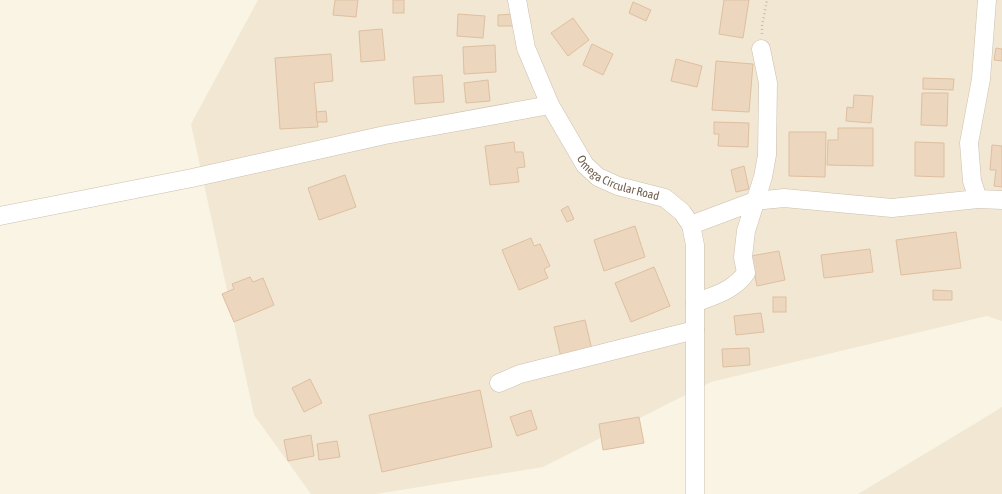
<svg xmlns="http://www.w3.org/2000/svg" width="1002" height="494" font-family="'Asap Condensed',sans-serif">
<rect width="100%" height="100%" fill="#faf4e4"/>
<g fill="#f1e7d3">
<polygon points="258,0 1002,0 1002,321 987,316 711,382 543,467 376,494 311,494 254,415 191,124"/>
<polygon points="1002,407 1002,494 858,494 981,420"/>
</g>
<g fill="#edd6be" stroke="#debfa0">
<polygon points="335,0 358,0 356,17 333,15"/>
<rect x="393" y="0" width="11" height="13"/>
<polygon points="724,0 749,0 743,38 719,34"/>
<polygon points="633,2 651,10 646,21 629,13"/>
<polygon points="458,14 485,16 483,38 457,36"/>
<polygon points="513,14 513,26 498,26 498,15"/>
<polygon points="573,18 589,40 568,56 551,33"/>
<polygon points="382,29 385,60 361,62 359,31"/>
<polygon points="592,44 613,54 603,75 583,65"/>
<polygon points="495,45 496,72 464,74 463,47"/>
<polygon points="996,48 1002,49 1002,61 994,60"/>
<polygon points="331,54 333,81 314,83 318,127 280,129 275,58"/>
<polygon points="676,59 702,66 697,87 671,81"/>
<polygon points="716,61 753,64 749,112 712,110"/>
<polygon points="442,75 444,102 415,104 413,77"/>
<polygon points="923,78 954,79 953,90 923,89"/>
<polygon points="488,80 490,101 466,103 464,83"/>
<polygon points="922,93 948,93 947,126 921,125"/>
<polygon points="854,95 873,96 871,123 846,121 847,107 853,108"/>
<polygon points="326,111 327,122 317,122 316,112"/>
<polygon points="714,122 749,123 748,147 718,146 719,134 714,134"/>
<polygon points="838,128 873,128 873,166 827,165 828,140 838,140"/>
<polygon points="789,132 826,132 825,177 789,176"/>
<polygon points="514,142 515,152 523,152 525,167 517,168 519,182 490,185 485,146"/>
<polygon points="915,142 944,143 944,177 915,176"/>
<polygon points="992,145 1002,146 1002,187 994,186 996,170 990,170"/>
<polygon points="744,166 749,189 736,192 731,170"/>
<polygon points="345,175 356,207 319,220 308,188"/>
<polygon points="568,206 574,219 567,222 561,210"/>
<polygon points="635,226 645,257 604,271 594,240"/>
<polygon points="956,232 961,268 901,275 896,240"/>
<polygon points="531,238 534,246 540,244 550,266 544,269 548,278 519,290 502,250"/>
<polygon points="870,249 873,272 824,278 821,255"/>
<polygon points="779,251 785,280 757,286 751,256"/>
<polygon points="654,267 670,306 631,322 615,283"/>
<polygon points="250,277 253,282 263,278 274,305 234,322 222,294 234,289 232,284"/>
<polygon points="933,290 952,291 952,300 933,300"/>
<rect x="773" y="297" width="13" height="15"/>
<polygon points="761,313 764,332 736,335 734,316"/>
<polygon points="585,320 592,350 561,357 554,327"/>
<polygon points="749,348 750,365 723,367 722,349"/>
<polygon points="310,379 322,403 304,412 292,388"/>
<polygon points="480,390 492,447 382,472 369,415"/>
<polygon points="531,410 537,429 517,436 510,417"/>
<polygon points="639,417 644,443 603,450 599,424"/>
<polygon points="311,435 314,456 288,461 284,440"/>
<polygon points="337,441 340,457 319,460 317,444"/>
</g>
<g fill="none" stroke-linecap="round" stroke-linejoin="round">
<g stroke="#ccbfae" stroke-width="19">
<g id="minor">
<path id="s1" d="M517 0 526 48 550 105 585 165 598 177 618 186 665 198 682 212 691 225 695 245V494"/>
<polyline points="978,199 972,181 969,143 981,79 987,0"/>
<polyline points="0,216 192,178 385,135 550,105"/>
<polyline points="691,225 755,201 784,198 892,208 978,199 1002,200"/>
<path d="M695 303C715 295 733 291 746 273L743 257 746 231 763 177 767 155 768 83 761 49"/>
<polyline points="499,383 520,374 695,330"/>
</g>
</g>
<polyline stroke="#d1baa1" stroke-width="2.5" stroke-dasharray="1 3" stroke-linecap="butt" points="762,34 762,26 767,0"/>
<use href="#minor" stroke="#fff" stroke-width="18"/>
</g>
<g text-anchor="middle" dominant-baseline="central" stroke-width="3" stroke-linejoin="round" paint-order="stroke">
<g font-size="12" fill="#705d4c" stroke="#fdf8e9">
<text stroke="none"><textPath href="#s1" startOffset="216">Omega Circular Road</textPath></text>
</g>
</g>
</svg>
